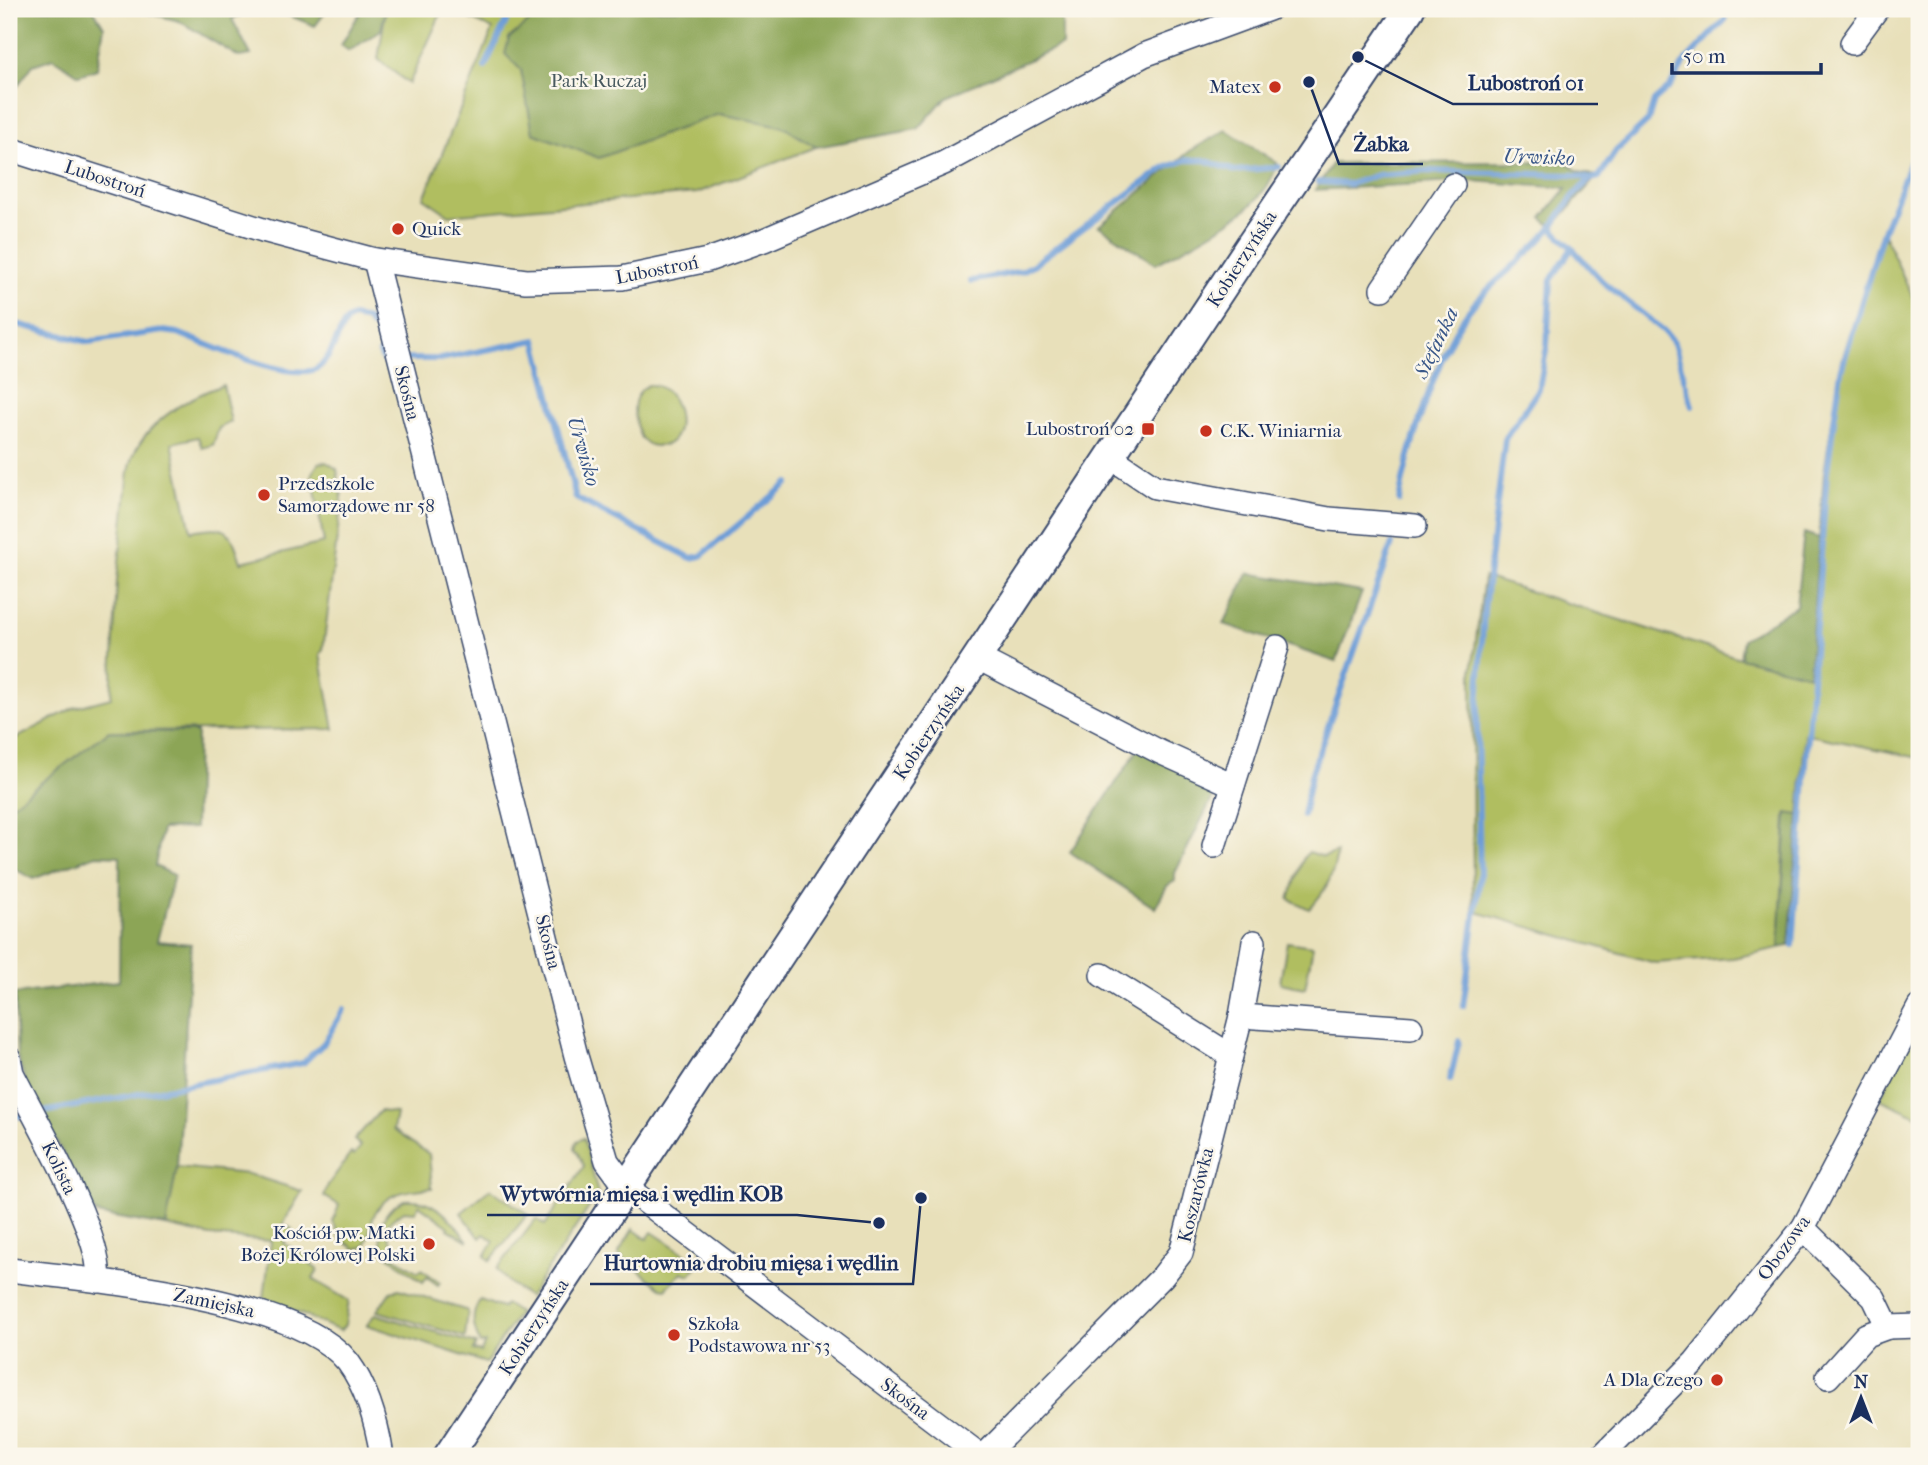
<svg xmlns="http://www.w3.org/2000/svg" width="1928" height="1465" font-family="'IM FELL French Canon',serif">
<rect width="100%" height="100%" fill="#fbf7ec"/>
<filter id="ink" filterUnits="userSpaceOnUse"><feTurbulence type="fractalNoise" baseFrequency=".0143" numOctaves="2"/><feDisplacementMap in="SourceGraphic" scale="14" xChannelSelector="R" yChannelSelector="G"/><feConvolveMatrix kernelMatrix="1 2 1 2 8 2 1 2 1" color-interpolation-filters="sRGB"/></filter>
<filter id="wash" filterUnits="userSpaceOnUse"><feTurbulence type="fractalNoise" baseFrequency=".00686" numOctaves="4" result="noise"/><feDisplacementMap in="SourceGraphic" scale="28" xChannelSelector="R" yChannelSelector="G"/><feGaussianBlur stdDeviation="1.57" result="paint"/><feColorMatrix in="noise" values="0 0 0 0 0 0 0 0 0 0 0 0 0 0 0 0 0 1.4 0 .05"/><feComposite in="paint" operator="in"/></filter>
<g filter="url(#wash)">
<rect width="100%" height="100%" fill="#e8e0ba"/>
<g fill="#b0be61" stroke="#667660" stroke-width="2">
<polygon points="386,9 443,9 409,84 378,59"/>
<polygon points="449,9 546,9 509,38 521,69 533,133 599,158 719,114 782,126 816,147 697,193 449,215 424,198 493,29"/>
<polygon points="1882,230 1919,311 1919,758 1805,734 1799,815 1786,814 1779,948 1733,958 1655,963 1473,911 1472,671 1484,577 1740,658 1809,675 1824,472 1842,360"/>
<path d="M223 385 231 422 219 428 213 445 202 448 198 437 172 443 191 531C229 524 230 529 241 562L324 543 312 473 319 463 326 462 337 469 342 497 323 650 320 654 334 729 109 731 9 807V742L73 708 111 698 117 580 129 471C137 427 185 398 223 385Z"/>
<path d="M648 385C682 382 692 449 656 446 649 446 642 442 639 434 633 417 630 395 648 385Z"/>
<path d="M1309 852 1324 857 1337 852C1334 876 1325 892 1309 909L1289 899 1304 857Z"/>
<polygon points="1287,942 1313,946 1305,988 1280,983"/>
<polygon points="1916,1038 1919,1039 1919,1117 1880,1099 1903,1052"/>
<path d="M380 1111 396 1113 393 1130 429 1154 432 1188C407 1190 381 1192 372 1221 369 1231 370 1239 364 1247L355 1249 341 1239 333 1222 339 1205 324 1196 328 1185 351 1153 354 1155 361 1146 354 1140Z"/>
<path d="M584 1138 598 1194 529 1297C518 1290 504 1279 497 1269L536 1219 545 1225 584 1166 575 1148 577 1141Z"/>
<polygon points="177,1167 248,1174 302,1191 283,1224 292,1229 284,1243 313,1261 311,1265 318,1270 313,1279 349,1301 345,1325 340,1331 264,1298 271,1241 210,1236 166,1226"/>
<polygon points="490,1189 528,1214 490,1261 485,1256 494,1241 484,1234 480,1238 461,1213"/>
<path d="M404 1200C434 1197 452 1219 468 1241L448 1229 449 1227 419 1205 415 1212 404 1211 389 1222 387 1231 392 1245 387 1252 418 1272 421 1269 440 1282 438 1285 427 1277 423 1282 383 1252C377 1229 381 1211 404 1200Z"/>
<polygon points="633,1229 647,1239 652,1232 699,1263 690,1275 682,1272 666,1289 661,1288 618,1254"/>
<polygon points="399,1289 468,1311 465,1337 377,1311 391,1291"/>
<path d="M480 1300 502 1308 505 1304 519 1313 486 1363 367 1325 375 1314 476 1344 473 1350 481 1352 485 1343 480 1344C473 1326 470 1316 480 1300Z"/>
</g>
<g fill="#8ca557" stroke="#546a5a" stroke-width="2">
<polygon points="9,9 93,9 104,27 97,69 79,75 53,58 33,65 9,97"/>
<polygon points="132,9 253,9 232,19 251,55 239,57 179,21"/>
<polygon points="273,9 328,9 315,26"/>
<polygon points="362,9 386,9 381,30 349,51 341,45"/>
<polygon points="546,9 1062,9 1062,45 946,97 918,129 816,147 782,126 719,114 599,158 533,133 521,70 505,54 509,38"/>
<path d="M1226 130 1277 163C1267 212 1196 240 1156 264L1099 226 1190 151Z"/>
<polygon points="1566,162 1579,172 1597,176 1553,227 1542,218 1567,188 1472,181 1315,190 1333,163"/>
<polygon points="1804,533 1819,538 1809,675 1740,658 1743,639 1796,606"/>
<polygon points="1248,573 1362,592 1336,662 1224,624"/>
<polygon points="109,731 197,732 195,828 162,829 155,866 174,875 157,941 191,944 177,1167 166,1226 96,1214 27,1087 17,1056 15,994 119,981 120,856 96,855 33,879 9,866 9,807"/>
<polygon points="1139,748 1217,789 1175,873 1175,881 1167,886 1155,908 1070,852"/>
<polygon points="1787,813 1799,815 1789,946 1779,948"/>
</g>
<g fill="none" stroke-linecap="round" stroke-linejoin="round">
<g stroke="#6d9dd7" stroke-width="6">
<polyline points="485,67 512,9"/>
<polyline points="1318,182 1350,184 1377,175 1427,171 1573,175 1591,179 1599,177 1616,151 1648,121 1654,101 1670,87 1684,63 1725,20"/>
<polyline points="1572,248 1602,281 1664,331 1674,343 1692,406"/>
<polyline points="971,281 1022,271 1033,265 1164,168 1186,160 1204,160 1235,171 1279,167"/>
<path d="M9 322 88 342 163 331 178 333C204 343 297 385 319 367 332 357 337 334 347 320L353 317 368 320 371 326"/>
<polyline points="380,353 383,360"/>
<polyline points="405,359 440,359 536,340 576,498 691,558 701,556 788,483"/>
<path d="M1399 501C1407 453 1437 355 1465 316 1489 282 1526 260 1551 228 1564 210 1573 193 1591 179"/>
<polyline points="1303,815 1311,775 1392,544"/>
<polyline points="1793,945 1827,471 1841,371 1883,231 1919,141"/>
<polyline points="1463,1006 1480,876 1477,723 1484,610 1505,439 1539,389 1547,345 1551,280 1572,248 1551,227"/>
<polyline points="1450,1080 1459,1041"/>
<polyline points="38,1113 303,1063 324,1043 344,1009"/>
<polyline points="9,1118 27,1115"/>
</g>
</g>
</g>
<g filter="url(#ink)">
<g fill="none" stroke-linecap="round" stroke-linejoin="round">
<g stroke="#3a4a6c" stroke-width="26">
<g id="minor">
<polyline points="1852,43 1877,9"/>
<polyline points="9,149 266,231 375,260 526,281 622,278 708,260 764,240 944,163 1144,55 1269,9"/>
<polyline points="375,260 576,1056 607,1161 626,1187 981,1456"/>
<polyline points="1382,289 1453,185"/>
<polyline points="1112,458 1155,487 1329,519 1415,526"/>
<polyline points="978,658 1160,752 1233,785"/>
<polyline points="1214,846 1277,647"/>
<polyline points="1102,975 1231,1056"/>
<polyline points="1241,1016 1411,1028"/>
<path d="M9 1058 12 1073C34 1117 105 1238 98 1281"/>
<polyline points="1803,1228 1874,1298 1888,1327 1919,1326"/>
<path d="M9 1270C90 1280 297 1297 348 1362 368 1389 377 1424 382 1456"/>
<polyline points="1828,1377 1866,1335 1888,1327"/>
<polyline points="984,1456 1163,1276 1181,1253 1241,1016 1254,942"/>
<polyline points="1602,1456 1695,1362 1803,1228 1919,1007"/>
</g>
</g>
<g stroke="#3a4a6c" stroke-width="32">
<polyline id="tertiary" points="448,1456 1251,244 1410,9"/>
</g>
<use href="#minor" stroke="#fff" stroke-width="23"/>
<use href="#tertiary" stroke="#fff" stroke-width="28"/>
</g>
</g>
<g fill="#c8321e" stroke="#fbf7ec" stroke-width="2.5">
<circle cx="1275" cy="87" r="7"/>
<circle cx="398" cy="229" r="7"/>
<rect x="1141" y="422" width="14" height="14" rx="3.5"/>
<circle cx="1206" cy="431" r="7"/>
<circle cx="264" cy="495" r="7"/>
<circle cx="429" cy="1244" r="7"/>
<circle cx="674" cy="1335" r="7"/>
<circle cx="1717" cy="1380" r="7"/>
</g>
<g text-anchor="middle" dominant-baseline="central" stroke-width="5" stroke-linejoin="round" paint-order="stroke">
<g font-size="19" fill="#485a5f" stroke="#fbf7ec">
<text x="599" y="81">Park Ruczaj</text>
</g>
<g font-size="19" fill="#1b2f5e" stroke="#fbf7ec" text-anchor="end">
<text x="1261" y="87">Matex</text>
<text x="412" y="229" text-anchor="start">Quick</text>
<text x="1134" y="429">Lubostroń 02</text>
<text x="1220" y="431" text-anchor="start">C.K. Winiarnia</text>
<text x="278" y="484" text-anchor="start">Przedszkole<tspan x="278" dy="22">Samorządowe nr 58</tspan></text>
<text x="415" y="1233">Kościół pw. Matki<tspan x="415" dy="22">Bożej Królowej Polski</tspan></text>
<text x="688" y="1324" text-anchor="start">Szkoła<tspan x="688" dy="22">Podstawowa nr 53</tspan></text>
<text x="1703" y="1380">A Dla Czego</text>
</g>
<g font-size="19" fill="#1b2f5e" stroke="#fbf7ec">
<text transform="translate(105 179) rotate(18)">Lubostroń</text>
<text transform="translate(1242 259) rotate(-57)">Kobierzyńska</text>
<text transform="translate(657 270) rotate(-11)">Lubostroń</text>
<text transform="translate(407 393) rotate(76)">Skośna</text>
<text transform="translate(929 732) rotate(-56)">Kobierzyńska</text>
<text transform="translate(548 942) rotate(76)">Skośna</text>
<text transform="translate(59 1168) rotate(64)">Kolista</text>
<text transform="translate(1196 1195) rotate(-76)">Koszarówka</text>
<text transform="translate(1784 1248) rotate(-54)">Obozowa</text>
<text transform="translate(214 1303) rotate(12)">Zamiejska</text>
<text transform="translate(534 1327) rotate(-57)">Kobierzyńska</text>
<text transform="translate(905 1399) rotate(37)">Skośna</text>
</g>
<g font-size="21" font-style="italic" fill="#385688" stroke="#fbf7ec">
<text transform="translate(1539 157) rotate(2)">Urwisko</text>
<text transform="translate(1436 343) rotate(-64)">Stefanka</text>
<text transform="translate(584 451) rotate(74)">Urwisko</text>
</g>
</g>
<path fill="none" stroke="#1b2f5e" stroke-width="2.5" d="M1358 57L1453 104H1598M1309 82L1339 164H1423M879 1223L797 1215H487M921 1198L913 1284H590"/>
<g fill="#1b2f5e" stroke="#fbf7ec" stroke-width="2.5">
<circle cx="1358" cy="57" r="7"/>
<circle cx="1309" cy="82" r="7"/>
<circle cx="879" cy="1223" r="7"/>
<circle cx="921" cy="1198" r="7"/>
</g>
<g font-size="21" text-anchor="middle" font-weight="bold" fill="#1b2f5e" stroke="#fbf7ec" stroke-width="5" stroke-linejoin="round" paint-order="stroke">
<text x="1526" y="90">Lubostroń 01</text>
<text x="1381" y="151">Żabka</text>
<text x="642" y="1201">Wytwórnia mięsa i wędlin KOB</text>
<text x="751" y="1270">Hurtownia drobiu mięsa i wędlin</text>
</g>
<rect width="1928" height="1465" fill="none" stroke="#fbf7ec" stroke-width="35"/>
<g transform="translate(1861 1398)" stroke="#fbf7ec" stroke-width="5" paint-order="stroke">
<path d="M0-5L12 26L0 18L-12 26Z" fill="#1b2f5e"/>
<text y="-10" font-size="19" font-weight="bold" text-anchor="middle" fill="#1b2f5e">N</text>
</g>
<path d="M1672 63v10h149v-10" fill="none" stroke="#1b2f5e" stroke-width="3.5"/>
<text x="1683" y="63" font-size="21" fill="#1b2f5e" stroke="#fbf7ec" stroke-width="5" paint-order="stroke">50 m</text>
</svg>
